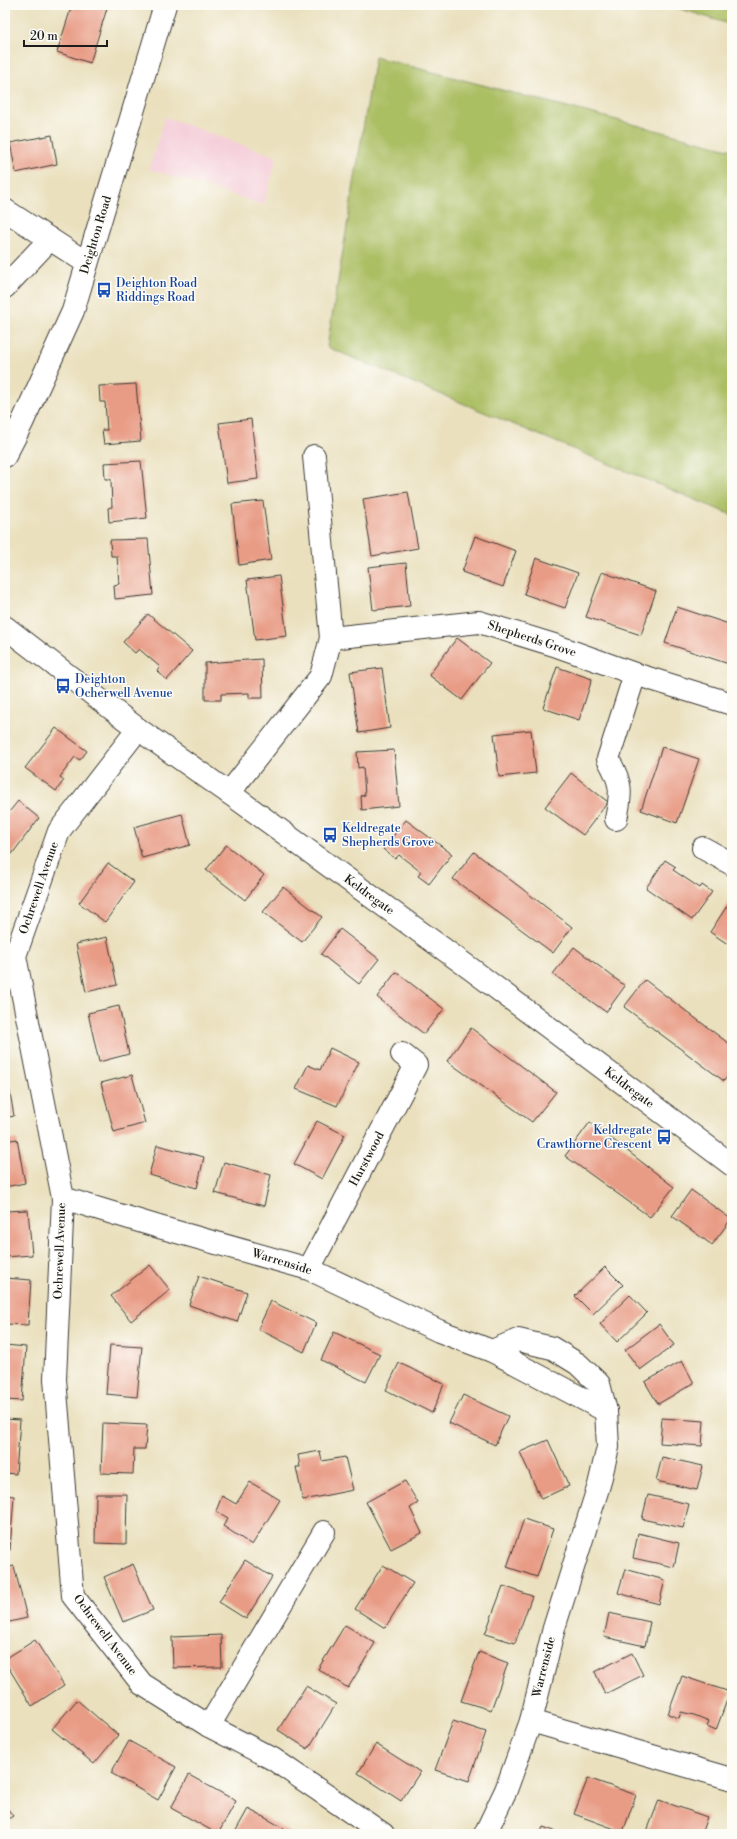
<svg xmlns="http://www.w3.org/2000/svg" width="737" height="1839" font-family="'Libre Bodoni',serif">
<rect width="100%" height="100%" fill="#fdfcf7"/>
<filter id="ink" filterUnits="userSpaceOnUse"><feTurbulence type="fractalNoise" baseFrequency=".025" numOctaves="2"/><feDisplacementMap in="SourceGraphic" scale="8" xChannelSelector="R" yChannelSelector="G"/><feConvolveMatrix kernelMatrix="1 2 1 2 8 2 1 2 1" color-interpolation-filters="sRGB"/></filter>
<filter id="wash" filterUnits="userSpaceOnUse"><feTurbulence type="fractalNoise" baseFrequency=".012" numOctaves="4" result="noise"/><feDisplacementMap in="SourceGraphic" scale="16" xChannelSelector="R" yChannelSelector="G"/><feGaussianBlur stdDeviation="0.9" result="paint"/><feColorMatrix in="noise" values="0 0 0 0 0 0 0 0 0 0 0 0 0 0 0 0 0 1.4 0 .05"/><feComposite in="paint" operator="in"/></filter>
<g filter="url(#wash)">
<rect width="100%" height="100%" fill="#eae0be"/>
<polygon fill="#f5cfda" points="165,117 277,157 264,205 149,169"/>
<g fill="#aabe62" stroke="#636d3f">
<polygon points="668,5 732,5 732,25"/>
<polygon points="375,57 732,150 732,515 327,347"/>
</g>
<g id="blocks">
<g fill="#e89b85">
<polygon points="72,5 108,5 90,63 57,52"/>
<polygon points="52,135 57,164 16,173 10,143"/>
<polygon points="136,384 141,441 104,444 102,430 107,430 105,402 100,402 99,386"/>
<polygon points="251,419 258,479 227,483 219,423"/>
<polygon points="141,461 147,518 109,522 108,508 112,507 111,479 105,479 104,463"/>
<polygon points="408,492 418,548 372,556 363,499"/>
<polygon points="263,501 271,560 239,565 232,504"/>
<polygon points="475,536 516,551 503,587 462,572"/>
<polygon points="148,539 153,595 115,599 114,585 119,584 117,556 111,556 110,540"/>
<polygon points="536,558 578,573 565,608 524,594"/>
<polygon points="406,563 410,606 373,610 368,567"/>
<polygon points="602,572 656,591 641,635 586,617"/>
<polygon points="279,576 287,636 255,640 247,580"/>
<polygon points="677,607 732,625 732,655 729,664 665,643"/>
<polygon points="148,614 192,651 167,680 157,671 160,667 139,649 135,653 123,642"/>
<polygon points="457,638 490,663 462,700 429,675"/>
<polygon points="262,659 263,698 249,698 249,693 221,694 221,700 205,700 205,663"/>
<polygon points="557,667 592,679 579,720 543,708"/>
<polygon points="382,668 390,728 359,733 350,672"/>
<polygon points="56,728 87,751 80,760 75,757 60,777 64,780 56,791 25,768"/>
<polygon points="531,730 536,773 499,777 494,734"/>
<polygon points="662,747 699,759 677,823 641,810"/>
<polygon points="394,750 399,806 362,810 361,796 365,795 363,767 358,768 357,752"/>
<polygon points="571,773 608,802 583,835 545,807"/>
<polygon points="18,801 39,818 12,854 5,849 5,817"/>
<polygon points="182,814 190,845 142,858 134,827"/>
<polygon points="406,820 452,854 429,884 418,876 421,872 399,855 395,859 383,849"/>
<polygon points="226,845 264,875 245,900 206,870"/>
<polygon points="474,852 572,927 553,953 453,879"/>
<polygon points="665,860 676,867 673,870 700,888 702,885 712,892 692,920 646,888"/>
<polygon points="108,863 134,882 105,922 79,903"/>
<polygon points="283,887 322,917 302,942 263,912"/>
<polygon points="729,903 732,906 732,947 710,932"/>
<polygon points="340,929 379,959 359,984 321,954"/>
<polygon points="107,937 117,985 86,992 76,944"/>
<polygon points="574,947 625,986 606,1012 553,974"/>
<polygon points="396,972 444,1009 424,1034 377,997"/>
<polygon points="645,980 732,1046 732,1070 724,1081 624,1007"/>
<polygon points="119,1006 129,1054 99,1062 88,1013"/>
<polygon points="471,1028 556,1092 532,1122 447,1061"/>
<polygon points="330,1048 359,1062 337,1106 296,1089 308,1065 320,1070"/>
<polygon points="6,1069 14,1116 5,1118 5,1070"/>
<polygon points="132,1075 145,1123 114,1132 101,1083"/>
<polygon points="317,1121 345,1135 322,1179 294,1164"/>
<polygon points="590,1122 674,1187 650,1217 565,1156"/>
<polygon points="17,1139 25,1183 5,1187 5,1141"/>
<polygon points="157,1145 204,1157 197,1188 149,1175"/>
<polygon points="224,1162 271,1175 264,1206 215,1193"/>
<polygon points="691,1190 731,1219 712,1245 672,1216"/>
<polygon points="28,1210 32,1255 5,1257 5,1211"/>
<polygon points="150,1265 170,1290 131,1321 111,1296"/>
<polygon points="605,1267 623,1285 593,1314 575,1296"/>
<polygon points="199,1276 247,1292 237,1322 189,1305"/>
<polygon points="5,1278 31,1280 28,1325 5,1324"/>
<polygon points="630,1295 647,1313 617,1342 600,1324"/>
<polygon points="271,1301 316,1323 304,1352 258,1329"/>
<polygon points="659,1324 674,1345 640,1370 625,1350"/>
<polygon points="334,1332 380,1354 366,1382 321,1360"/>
<polygon points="5,1345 26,1347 22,1401 5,1400"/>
<polygon points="110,1345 142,1347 137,1397 106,1394"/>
<polygon points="682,1361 694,1383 658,1404 645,1382"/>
<polygon points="399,1363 444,1384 432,1413 386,1390"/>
<polygon points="463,1395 508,1416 495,1445 449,1423"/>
<polygon points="662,1418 704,1421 702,1446 660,1443"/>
<polygon points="5,1419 20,1420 16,1474 5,1473"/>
<polygon points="103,1423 147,1425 145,1449 134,1449 133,1474 101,1473"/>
<polygon points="548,1440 569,1486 541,1499 520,1452"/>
<polygon points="320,1451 322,1461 345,1457 353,1490 303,1500 296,1467 300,1467 298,1455"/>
<polygon points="662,1457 703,1466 697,1490 656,1481"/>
<polygon points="405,1481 418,1503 410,1508 422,1533 391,1549 366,1502"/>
<polygon points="250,1482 280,1500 252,1545 223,1526 228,1518 216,1511 222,1496 236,1504"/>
<polygon points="96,1494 127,1494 126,1544 95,1543"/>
<polygon points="5,1495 14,1496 10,1550 5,1550"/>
<polygon points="648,1495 689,1504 683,1528 642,1519"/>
<polygon points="524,1519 553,1529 537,1577 507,1567"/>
<polygon points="638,1533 679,1543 674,1567 633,1558"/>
<polygon points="245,1560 272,1577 246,1619 219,1602"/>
<polygon points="133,1564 153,1610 123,1622 104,1577"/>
<polygon points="383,1565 413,1583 385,1628 355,1609"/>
<polygon points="14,1566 27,1618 5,1623 5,1568"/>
<polygon points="625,1569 665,1580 659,1604 618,1593"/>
<polygon points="503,1586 532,1596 515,1643 485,1634"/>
<polygon points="609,1613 650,1622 645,1646 604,1637"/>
<polygon points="345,1625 375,1643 348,1688 318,1669"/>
<polygon points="221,1635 222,1667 173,1668 172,1637"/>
<polygon points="35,1640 64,1685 32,1706 5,1662 5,1659"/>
<polygon points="479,1652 508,1663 491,1710 461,1701"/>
<polygon points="632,1653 643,1675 605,1694 595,1672"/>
<polygon points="682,1676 730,1692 716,1730 707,1726 709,1721 694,1715 681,1712 679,1718 668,1714"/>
<polygon points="306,1686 336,1704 308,1749 278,1730"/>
<polygon points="77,1700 118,1735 94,1764 52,1729"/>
<polygon points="453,1721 486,1732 469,1781 435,1770"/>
<polygon points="129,1741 176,1767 158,1800 111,1773"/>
<polygon points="376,1744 420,1772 401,1801 358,1773"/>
<polygon points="189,1775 236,1801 218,1834 171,1808"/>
<polygon points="588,1778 636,1795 623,1832 574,1814"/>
<polygon points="659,1800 707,1817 701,1834 646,1834"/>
<polygon points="5,1805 13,1816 5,1821"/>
<polygon points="248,1809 271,1821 293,1834 234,1834"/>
<polygon points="543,1827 563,1834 540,1834"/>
</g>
</g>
</g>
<g filter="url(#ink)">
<use href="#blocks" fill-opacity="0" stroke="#3b3934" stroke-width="1"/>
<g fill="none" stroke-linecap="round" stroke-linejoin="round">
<g stroke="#3b3934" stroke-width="24">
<g id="street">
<polyline points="5,210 87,263"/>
<polyline points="5,287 50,239"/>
<polyline points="5,456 22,423 73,311 165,5"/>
<polyline points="314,456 331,638"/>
<polyline points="5,627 138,729 229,793 471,969 732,1165"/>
<polyline points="138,729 59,831 15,956 63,1198 55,1379 73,1596 142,1684 209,1726 273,1759 383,1834"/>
<polyline points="229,793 321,676 331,638 479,622 554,645 635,674 732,704"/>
<path d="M616 819C622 792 622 783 608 759L635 674"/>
<polyline points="703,848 732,864"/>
<polyline points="63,1198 159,1227 309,1269 439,1331 492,1351 518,1340 552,1348 578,1364 599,1384 606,1411 608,1447 599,1485 554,1628 531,1721 732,1779"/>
<polyline points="309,1269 416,1065 402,1054"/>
<polyline points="492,1351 606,1411"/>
<polyline points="209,1726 324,1532"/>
<polyline points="485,1834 506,1790 531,1721"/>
</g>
</g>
<use href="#street" stroke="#fff" stroke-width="22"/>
</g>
</g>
<defs>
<g id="bus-bare" transform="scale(1.2)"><path d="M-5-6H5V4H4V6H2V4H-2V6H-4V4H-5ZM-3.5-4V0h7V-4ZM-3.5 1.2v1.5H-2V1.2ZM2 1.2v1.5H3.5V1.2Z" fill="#1a4fb4" stroke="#fdfcf7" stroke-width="2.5" paint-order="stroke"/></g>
</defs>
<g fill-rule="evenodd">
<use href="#bus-bare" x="104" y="290"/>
<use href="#bus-bare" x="63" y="686"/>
<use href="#bus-bare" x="330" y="835"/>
<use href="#bus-bare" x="664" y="1137"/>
</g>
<g text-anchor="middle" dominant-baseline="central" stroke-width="3" stroke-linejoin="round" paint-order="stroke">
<g font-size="12" fill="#1c1c1c" stroke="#fdfcf7">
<text transform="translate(96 235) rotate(-73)">Deighton Road</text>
<text transform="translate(532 639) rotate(18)">Shepherds Grove</text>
<text transform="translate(39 888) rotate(-71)">Ochrewell Avenue</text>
<text transform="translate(369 895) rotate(36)">Keldregate</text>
<text transform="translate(629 1088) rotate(37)">Keldregate</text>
<text transform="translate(367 1159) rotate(-62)">Hurstwood</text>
<text transform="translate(60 1251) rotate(-88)">Ochrewell Avenue</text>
<text transform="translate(282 1262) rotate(17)">Warrenside</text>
<text transform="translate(105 1635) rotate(53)">Ochrewell Avenue</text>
<text transform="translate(544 1667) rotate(-76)">Warrenside</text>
</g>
<g font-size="12" fill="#164399" stroke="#fdfcf7" text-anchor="start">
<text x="116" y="283">Deighton Road<tspan x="116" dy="14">Riddings Road</tspan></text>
<text x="75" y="679">Deighton<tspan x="75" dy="14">Ocherwell Avenue</tspan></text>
<text x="342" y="828">Keldregate<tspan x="342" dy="14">Shepherds Grove</tspan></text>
<text x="652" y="1130" text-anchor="end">Keldregate<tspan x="652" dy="14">Crawthorne Crescent</tspan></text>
</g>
</g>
<rect width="737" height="1839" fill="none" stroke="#fdfcf7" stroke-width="20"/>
<path d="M24 40v6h83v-6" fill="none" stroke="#1c1c1c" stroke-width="2"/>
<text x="30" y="40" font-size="12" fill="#1c1c1c" stroke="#fdfcf7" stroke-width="3" paint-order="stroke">20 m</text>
</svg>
